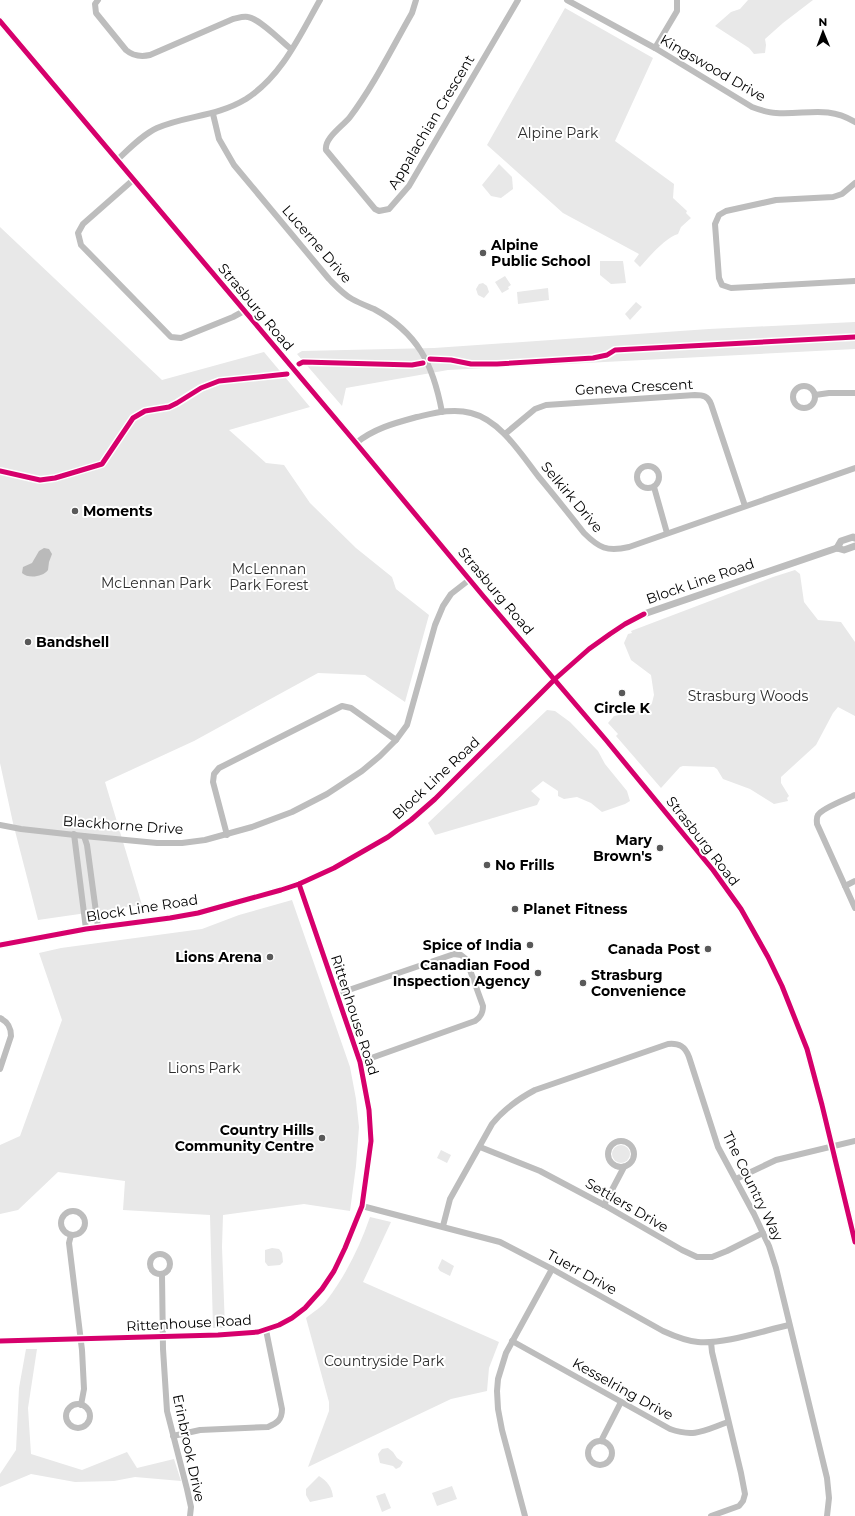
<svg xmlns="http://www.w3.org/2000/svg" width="855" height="1516" font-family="Montserrat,sans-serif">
<rect width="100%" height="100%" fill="#fff"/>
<g fill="#e8e8e8">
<polygon points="748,0 813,0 783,23 765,39 766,45 765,53 754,54 749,48 715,26 731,12 740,9"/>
<path d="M565 8 653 58 615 141 674 184 673 198 687 211 686 213 691 218 681 227 678 234C665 238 649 257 640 267L634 261 639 254 563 213 487 145Z"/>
<polygon points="499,164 512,177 513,189 501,198 491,196 482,185"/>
<polygon points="0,227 162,380 264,352 310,407 229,430 266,463 284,465 310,503 356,548 392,577 396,589 429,615 405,702 365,675 318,673 194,741 105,782 142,905 38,920 13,823 0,763"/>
<polygon points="600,261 623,261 626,283 611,284 600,275"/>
<polygon points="505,276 511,285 508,287 509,289 502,293 495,282"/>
<polygon points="483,283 487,286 489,292 484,298 478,295 476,289 479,284"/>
<polygon points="548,288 549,300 518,304 517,292"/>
<polygon points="636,302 642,307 630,320 625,314"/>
<polygon points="855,322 855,349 448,370 346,388 342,406 297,354 302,351 434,348 709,329"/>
<polygon points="795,570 800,574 804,602 818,620 841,622 855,642 855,716 838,707 833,713 816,745 781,777 781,783 789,796 787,798 788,801 774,804 750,789 723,779 717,769 714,767 683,766 680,767 661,788 616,736 618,734 608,723 614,716 644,710 652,703 654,695 651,675 631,660 624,643 628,634 632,633 631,631 773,577"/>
<polygon points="547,710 555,711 570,722 598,751 605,764 627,791 630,801 625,804 602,812 591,803 577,797 564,799 558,796 558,791 543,781 531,791 540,799 537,805 435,835 428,823"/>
<polygon points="292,900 350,1067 356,1099 359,1127 356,1166 350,1211 304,1204 223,1215 222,1247 225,1328 213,1328 210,1215 123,1210 125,1181 58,1172 18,1210 0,1214 0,1145 20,1136 62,1020 39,953 61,948 202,929 239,915"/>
<circle cx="621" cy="1154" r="9"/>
<polygon points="441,1150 451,1155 447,1163 437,1158"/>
<path d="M370 1217 391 1222 363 1282 499 1342 489 1368 487 1391 451 1399 308 1467 329 1411V1402L306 1318C313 1312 322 1307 327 1300 346 1275 360 1246 370 1217Z"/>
<polygon points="272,1248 279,1249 282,1253 283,1262 280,1265 268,1266 265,1262 265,1250"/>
<polygon points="442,1259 454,1266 450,1276 440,1271 438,1268"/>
<polygon points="26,1349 37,1349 28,1408 31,1454 82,1470 127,1452 137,1468 174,1459 181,1481 135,1477 114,1481 75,1482 31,1474 0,1487 0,1474 16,1450 19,1388"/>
<polygon points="388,1448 393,1452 397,1458 403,1462 400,1467 396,1469 393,1466 380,1463 378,1454 382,1449"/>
<path d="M319 1476C327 1481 332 1487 333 1497L310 1502 306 1495V1489Z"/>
<polygon points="452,1486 457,1499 437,1506 432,1493"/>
<polygon points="385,1493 391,1508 382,1512 376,1496"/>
</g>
<path fill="#bababa" d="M44 548 49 549 52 554 49 562 48 570C43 577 28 579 22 573L23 567 32 563 39 551Z"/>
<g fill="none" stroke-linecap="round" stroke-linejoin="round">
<g stroke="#bdbdbd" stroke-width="6">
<path d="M98 0 95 4 96 13 126 50C133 56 141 57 150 55L233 19C238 18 243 16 248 17 260 19 281 41 291 49"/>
<path d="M416 0 412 13C392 48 374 85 350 117 343 126 324 138 326 150L375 209 379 211 389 209 409 186 518 0"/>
<path d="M567 0 655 48 752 107C760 110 768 113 776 113 806 115 827 105 855 122"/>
<polyline points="655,48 677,11 677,0"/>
<path d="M213 114 219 139 234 165 329 279C336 286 343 294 352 299 359 303 367 306 374 309 418 333 433 364 442 412"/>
<path d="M117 160C129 149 142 135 157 128 187 115 216 117 246 99 282 76 300 35 320 0"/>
<polyline points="133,180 83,224 78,233 81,245 171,337 181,338 233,317 244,311"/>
<polyline points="855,183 842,194 833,197 776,200 726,211 719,215 715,224 719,278 722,285 731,288 855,281"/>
<circle cx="804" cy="397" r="11"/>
<polyline points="815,395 829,393 855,393"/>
<path d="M505 434 535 409 546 405 695 395C703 395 708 396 711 404L745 506"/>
<path d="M356 443C375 428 395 423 417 417 435 413 453 408 471 413 500 420 521 454 538 476 554 495 569 514 584 533 599 548 607 552 629 547L855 468"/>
<circle cx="648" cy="477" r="11"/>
<polyline points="654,487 667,533"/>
<path d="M855 795C847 799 822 808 818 815 816 818 817 821 817 824L855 908"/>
<polyline points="0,825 21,829 84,836 157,843 182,843 205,840 252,827 292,812 327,794 362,771 380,756 396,740 407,725 435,625 443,606 451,594 469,580"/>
<polyline points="74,834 86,929"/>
<polyline points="227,835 213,782 214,774 219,768 342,706 351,708 396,740"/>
<polyline points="84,836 87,845 98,927"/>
<polyline points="845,886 855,881"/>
<path d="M337 994 454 954 461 955 466 959 483 1006C483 1013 481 1017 475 1021L360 1062"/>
<path d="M0 1018C8 1022 11 1027 11 1036L0 1069"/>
<circle cx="621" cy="1154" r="13"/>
<polyline points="480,1147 540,1171 604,1205 682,1250 697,1257 712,1257 727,1251 763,1233"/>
<polyline points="736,1179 776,1160 855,1141"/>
<polyline points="604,1205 624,1167"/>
<path d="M362 1206 500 1242 552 1269 663 1331C674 1336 686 1341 698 1342 725 1344 762 1331 789 1325"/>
<circle cx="73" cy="1223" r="12"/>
<path d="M443 1226 450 1199 492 1124C504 1109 518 1099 535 1090L668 1044C679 1043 685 1046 689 1057L718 1147 754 1214 769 1246 776 1268 827 1478 829 1498 827 1516"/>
<polyline points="71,1235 69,1243 82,1350 84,1389 81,1405"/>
<circle cx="160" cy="1264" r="10"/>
<polyline points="162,1275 163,1349 167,1411 187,1489 191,1507 190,1516"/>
<polyline points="0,1341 218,1335 258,1332 279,1325 292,1318 305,1308 322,1289 334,1271 345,1248 362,1206 371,1141 369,1110 360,1062 299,884"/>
<path d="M512 1341 670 1429C695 1438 705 1430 728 1422"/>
<polyline points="711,1342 712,1352 741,1473 745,1494 743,1501 739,1506 711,1516"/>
<circle cx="78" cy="1416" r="12"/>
<path d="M173 1436 200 1430 268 1427C277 1423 282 1420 282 1409L266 1330"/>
<circle cx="600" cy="1453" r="12"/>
<polyline points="601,1441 621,1402"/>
<polyline points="525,1516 502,1430 498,1409 497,1391 498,1379 506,1353 552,1269"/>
</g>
<g stroke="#bdbdbd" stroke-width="7">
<polyline points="0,21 356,443 484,597 606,740 713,870 741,909 768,957 782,986 807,1049 822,1105 855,1242"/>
<polyline points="837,548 841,541 853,537 855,538"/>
<polyline points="0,945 86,929 170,918 198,913 281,890 299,884 334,868 388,837 411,820 435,799 555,679 589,649 625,624 644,614 670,605 837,548 844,550 855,546"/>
</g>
<g stroke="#fff" stroke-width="8">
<g id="cycleway">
<polyline points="0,21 356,443 484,597 606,740 713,870 741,909 768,957 782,986 807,1049 822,1105 855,1242"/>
<polyline points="430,359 451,360 471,364 497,364 593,358 607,355 615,350 855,337"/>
<polyline points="299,364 303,362 412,365 423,363"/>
<polyline points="0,471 40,480 55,478 102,464 133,418 145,411 169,407 177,403 201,388 219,381 287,374"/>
<polyline points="0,945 86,929 170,918 198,913 281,890 299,884 334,868 388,837 411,820 435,799 555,679 589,649 610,634 625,624 644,614"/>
<polyline points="0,1341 218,1335 258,1332 279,1325 292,1318 305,1308 322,1289 334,1271 345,1248 362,1206 371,1141 369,1110 360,1062 299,884"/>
</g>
</g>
<use href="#cycleway" stroke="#d6006c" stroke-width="5"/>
</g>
<g fill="#595959" stroke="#fff" stroke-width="1.5">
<circle cx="483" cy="253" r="4"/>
<circle cx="75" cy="511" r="4"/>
<circle cx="28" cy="642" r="4"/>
<circle cx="622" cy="693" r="4"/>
<circle cx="660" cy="848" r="4"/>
<circle cx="487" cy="865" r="4"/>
<circle cx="515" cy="909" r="4"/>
<circle cx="530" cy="945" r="4"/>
<circle cx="708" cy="949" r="4"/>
<circle cx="270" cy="957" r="4"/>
<circle cx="538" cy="973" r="4"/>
<circle cx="583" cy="983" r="4"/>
<circle cx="322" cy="1138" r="4"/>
</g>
<g text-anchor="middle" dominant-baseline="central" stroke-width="4" stroke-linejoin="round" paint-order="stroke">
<g font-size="14" fill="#000" stroke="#fff">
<text transform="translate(713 68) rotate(30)">Kingswood Drive</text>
<text transform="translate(431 122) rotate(-59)">Appalachian Crescent</text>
<text transform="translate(317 244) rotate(49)">Lucerne Drive</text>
<text transform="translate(256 307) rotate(50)">Strasburg Road</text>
<text transform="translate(634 387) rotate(-3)">Geneva Crescent</text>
<text transform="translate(572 497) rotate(50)">Selkirk Drive</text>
<text transform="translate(700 581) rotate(-19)">Block Line Road</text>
<text transform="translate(496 591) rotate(50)">Strasburg Road</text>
<text transform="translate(436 778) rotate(-43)">Block Line Road</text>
<text transform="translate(123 825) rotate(4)">Blackhorne Drive</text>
<text transform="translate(703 841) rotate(52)">Strasburg Road</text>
<text transform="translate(142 908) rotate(-9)">Block Line Road</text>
<text transform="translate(355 1015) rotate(72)">Rittenhouse Road</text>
<text transform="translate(753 1186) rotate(64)">The Country Way</text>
<text transform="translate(627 1205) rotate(30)">Settlers Drive</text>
<text transform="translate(582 1272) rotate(29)">Tuerr Drive</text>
<text transform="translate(189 1323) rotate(-3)">Rittenhouse Road</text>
<text transform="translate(623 1389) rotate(29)">Kesselring Drive</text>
<text transform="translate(189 1448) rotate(78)">Erinbrook Drive</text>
</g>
<g font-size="14" fill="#2d2d2d" stroke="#fff">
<text x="558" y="133">Alpine Park</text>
<text x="269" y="569">McLennan<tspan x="269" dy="16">Park Forest</tspan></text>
<text x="156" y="583">McLennan Park</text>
<text x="748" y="696">Strasburg Woods</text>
<text x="204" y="1068">Lions Park</text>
<text x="384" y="1361">Countryside Park</text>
</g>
<g font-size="14" font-weight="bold" fill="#000" stroke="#fff" text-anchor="start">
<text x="491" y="245">Alpine<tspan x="491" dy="16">Public School</tspan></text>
<text x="83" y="511">Moments</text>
<text x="36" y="642">Bandshell</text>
<text x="622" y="708" text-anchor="middle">Circle K</text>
<text x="652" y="840" text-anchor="end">Mary<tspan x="652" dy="16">Brown's</tspan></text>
<text x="495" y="865">No Frills</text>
<text x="523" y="909">Planet Fitness</text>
<text x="522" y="945" text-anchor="end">Spice of India</text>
<text x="700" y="949" text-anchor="end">Canada Post</text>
<text x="262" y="957" text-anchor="end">Lions Arena</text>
<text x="530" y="965" text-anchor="end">Canadian Food<tspan x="530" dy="16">Inspection Agency</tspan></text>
<text x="591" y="975">Strasburg<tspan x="591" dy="16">Convenience</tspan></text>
<text x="314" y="1130" text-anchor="end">Country Hills<tspan x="314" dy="16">Community Centre</tspan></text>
</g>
</g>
<g transform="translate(823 32) rotate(359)" stroke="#ffffff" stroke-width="3" paint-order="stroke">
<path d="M0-3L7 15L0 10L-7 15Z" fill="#000000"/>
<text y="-6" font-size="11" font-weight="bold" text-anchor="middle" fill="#000000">N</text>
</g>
</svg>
